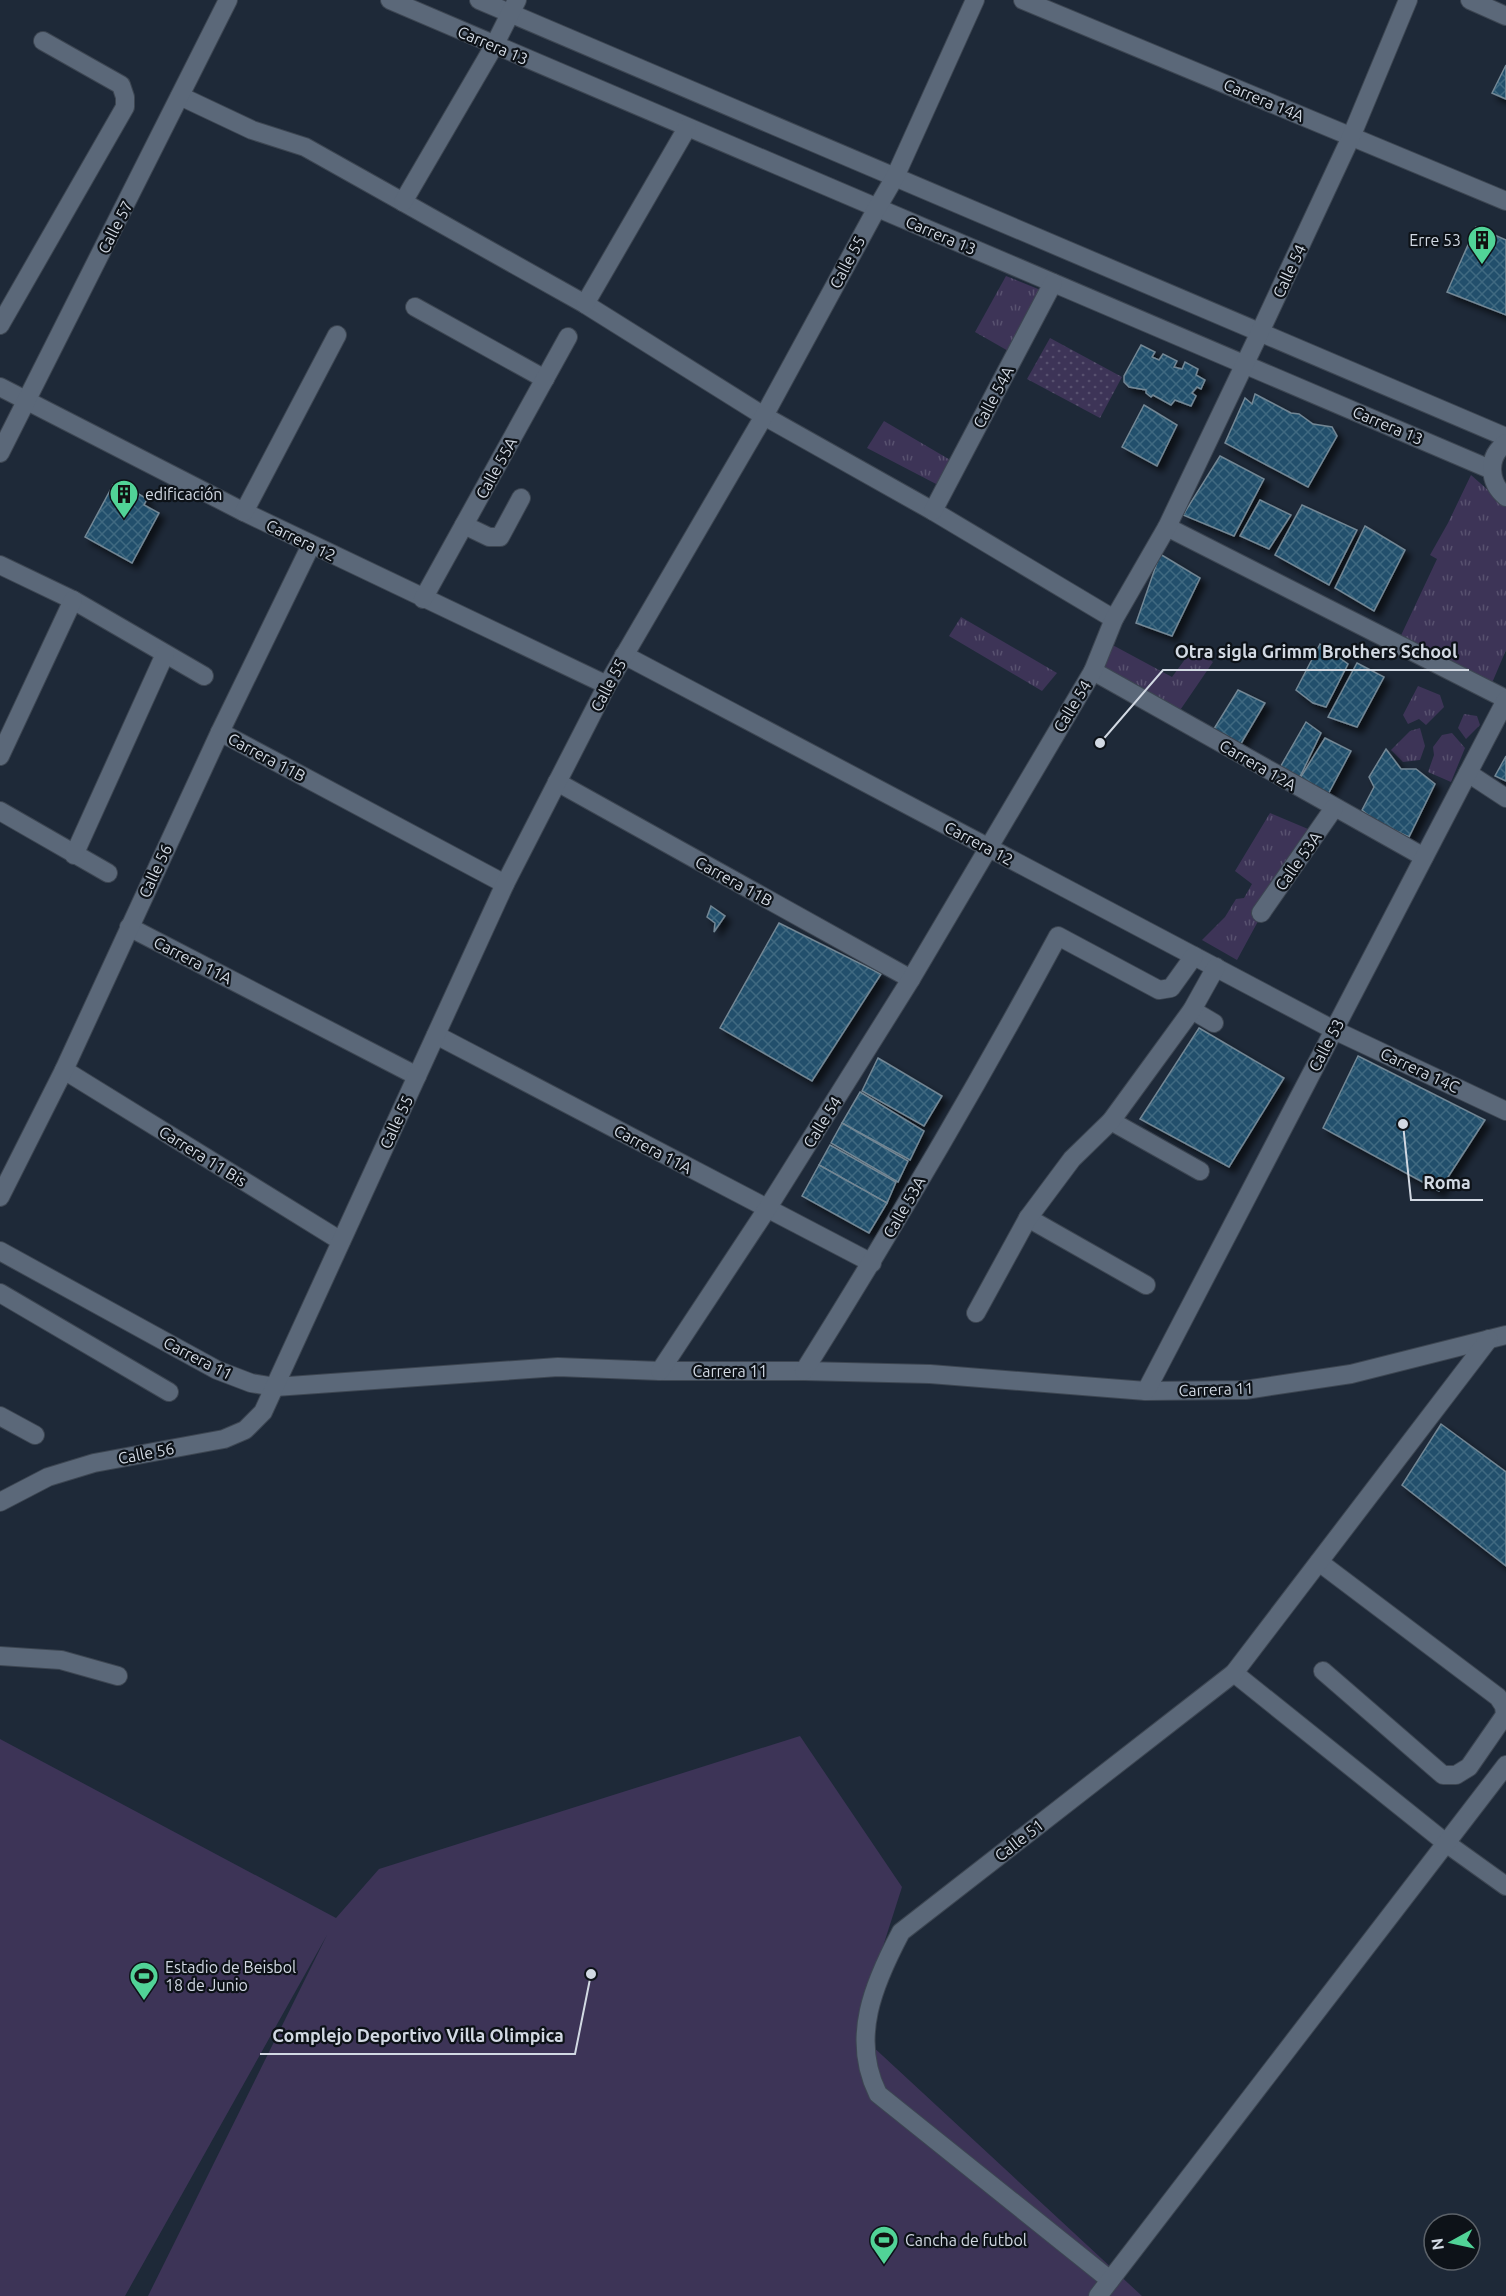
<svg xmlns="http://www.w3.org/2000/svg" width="1506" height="2296" font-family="Ubuntu,sans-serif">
<defs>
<pattern id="grass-dots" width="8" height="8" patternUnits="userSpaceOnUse" patternTransform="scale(1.5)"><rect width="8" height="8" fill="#3d3457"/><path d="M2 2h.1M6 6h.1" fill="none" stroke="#58516f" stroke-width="1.8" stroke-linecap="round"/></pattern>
<pattern id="park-tufts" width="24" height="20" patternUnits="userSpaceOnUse" patternTransform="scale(1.5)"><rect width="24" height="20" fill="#3d3457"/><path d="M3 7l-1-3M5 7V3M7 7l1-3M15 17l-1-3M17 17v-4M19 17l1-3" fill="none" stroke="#58516f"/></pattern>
<pattern id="building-cross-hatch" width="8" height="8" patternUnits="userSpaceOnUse" patternTransform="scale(1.5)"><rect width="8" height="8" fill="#20506c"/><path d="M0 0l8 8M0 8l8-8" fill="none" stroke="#406981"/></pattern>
<filter id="shadow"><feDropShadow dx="5.5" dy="5.5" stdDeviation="3" flood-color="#0009"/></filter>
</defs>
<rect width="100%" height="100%" fill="#1e2938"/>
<polygon fill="url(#grass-dots)" points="1050,338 1122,377 1100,418 1027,379"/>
<g fill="url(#park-tufts)">
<polygon points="1006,276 1043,291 1010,352 975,332"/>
<polygon points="884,421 952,461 938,485 867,448"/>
<polygon points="1471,475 1506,506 1506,650 1489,690 1396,646 1437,559 1430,555 1448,523"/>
<polygon points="961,617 1057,673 1042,691 949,636"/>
<polygon points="1107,642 1172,677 1194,647 1213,662 1172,722 1084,675"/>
<polygon points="1418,686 1440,695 1444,707 1426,725 1419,719 1408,724 1403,715"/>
<polygon points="1464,714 1477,716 1480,725 1466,739 1458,728"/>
<polygon points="1420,728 1425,746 1420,760 1403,762 1391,750 1410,731"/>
<polygon points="1452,733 1465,748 1451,782 1428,772 1434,755 1433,747 1442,735"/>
<polygon points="1270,813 1308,829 1237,960 1202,940 1225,917 1236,899 1244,898 1252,884 1235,871"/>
</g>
<polygon fill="#3d3457" points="800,1736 902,1887 856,2031 1142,2296 148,2296 327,1935 125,2296 0,2296 0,1739 336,1918 379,1869"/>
<g fill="url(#building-cross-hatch)" stroke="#738795" stroke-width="1.5" filter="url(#shadow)">
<polygon points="1506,65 1506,99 1492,93"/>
<polygon points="1476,227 1506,240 1506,315 1447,292"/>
<polygon points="1141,345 1155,352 1152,357 1159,360 1163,354 1177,361 1174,367 1182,369 1185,362 1198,369 1196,375 1205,380 1201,389 1197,387 1192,393 1196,396 1191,406 1175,400 1171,405 1153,395 1151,397 1146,393 1146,390 1129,387 1124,382 1124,376"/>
<polygon points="1255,394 1291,413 1299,414 1313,424 1332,427 1337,436 1308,487 1225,443 1245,398 1252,404"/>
<polygon points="1144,405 1177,425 1157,466 1122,447"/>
<polygon points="1220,456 1264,479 1234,536 1183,515"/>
<polygon points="113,485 132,495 134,491 147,499 144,505 159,513 132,563 85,537"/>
<polygon points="1260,500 1291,515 1269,549 1240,536"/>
<polygon points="1302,505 1357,530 1329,585 1275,555"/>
<polygon points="1365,526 1405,550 1374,611 1335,588"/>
<polygon points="1160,554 1200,578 1172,636 1136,623"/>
<polygon points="1320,644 1348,664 1326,707 1313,703 1296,690"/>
<polygon points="1357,663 1384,677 1357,727 1328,717"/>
<polygon points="1238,690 1265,703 1239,747 1212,732"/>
<polygon points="1306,722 1321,733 1297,783 1278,771"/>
<polygon points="1325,738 1351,751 1325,800 1297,783"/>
<polygon points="1386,749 1401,769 1416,769 1435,784 1409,837 1377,822 1362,810 1374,787 1369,777"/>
<polygon points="1506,756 1506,781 1495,776"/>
<polygon points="711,906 725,916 714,932 715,923 707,917"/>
<polygon points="779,923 881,974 812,1081 720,1028"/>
<polygon points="1199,1028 1284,1078 1229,1167 1140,1119"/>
<polygon points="1358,1056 1485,1120 1439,1191 1323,1128"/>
<polygon points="878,1058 942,1096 924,1126 862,1091"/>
<polygon points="860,1092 924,1131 910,1160 842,1123"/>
<polygon points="842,1123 908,1161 898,1182 831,1143"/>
<polygon points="830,1145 896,1182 887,1203 819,1165"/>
<polygon points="819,1165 887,1203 869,1233 802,1196"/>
<polygon points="1441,1424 1506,1472 1506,1566 1402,1485"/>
</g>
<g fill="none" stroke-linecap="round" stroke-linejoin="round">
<g stroke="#3d4652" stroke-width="20">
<g id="minor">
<polyline points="390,0 1492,470"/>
<polyline points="479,0 1506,437"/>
<polyline points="1023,0 1506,201"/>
<polyline points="1470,0 1506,16"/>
<polyline points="180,96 252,130 305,147 585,304 764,416 933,511 1114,619"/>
<polyline points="403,202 494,46 517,0"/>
<polyline points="585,304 687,128"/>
<polyline points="415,307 545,379"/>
<polyline points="0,325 125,107 125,97 121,85 43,41"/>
<polyline points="0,387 244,512 607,685"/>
<path d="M1506 443C1486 457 1489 483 1506 497"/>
<polyline points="0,453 228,0"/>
<polyline points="933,511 1053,283"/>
<polyline points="244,512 337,335"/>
<polyline points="464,525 489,537 500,537 521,498"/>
<polyline points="1167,527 1506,699"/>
<polyline points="0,565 73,600 204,676"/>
<polyline points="423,599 568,337"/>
<polyline points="624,655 1334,1030 1506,1111"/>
<polyline points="1093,671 1424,857"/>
<polyline points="220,732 505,884"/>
<polyline points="0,756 73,600"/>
<polyline points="1468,773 1506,798"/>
<polyline points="557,782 911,979"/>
<polyline points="0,811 108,873"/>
<polyline points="74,855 165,654"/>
<polyline points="1261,913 1334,808"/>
<polyline points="129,927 417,1076"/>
<polyline points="1192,1010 1214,1023"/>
<polyline points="436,1035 872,1263"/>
<polyline points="64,1070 341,1241"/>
<polyline points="1111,1121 1200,1171"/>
<polyline points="0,1197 64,1070 220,732 311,545"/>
<polyline points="1028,1218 1146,1285"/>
<polyline points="0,1251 217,1370 251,1383 275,1387 558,1367 660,1371 804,1371 930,1374 1146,1391 1245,1390 1351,1374 1506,1335"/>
<polyline points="0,1293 169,1392"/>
<polyline points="976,1313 1028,1218 1072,1159 1111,1121 1192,1010 1216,967"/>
<polyline points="660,1371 767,1209 911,979 1093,671 1114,619 1167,527 1260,332 1351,137 1408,0"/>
<path d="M804 1371C893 1229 978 1084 1058 936L1159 990 1171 988 1194 956"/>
<polyline points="1146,1391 1506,700"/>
<polyline points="0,1416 35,1435"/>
<polyline points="0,1502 48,1477 94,1463 224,1439 245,1430 263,1412 505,884 607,685 764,416 877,208 895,177 975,0"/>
<polyline points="1319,1562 1498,1697 1504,1706 1505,1715 1469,1767 1456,1775 1443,1775 1323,1671"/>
<polyline points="0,1656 61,1660 118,1676"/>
<polyline points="1234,1673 1446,1843 1506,1886"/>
<path d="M1110 2280 878 2094C850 2038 874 1983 901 1932L1234 1673 1489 1339"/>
<polyline points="1098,2296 1506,1765"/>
</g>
</g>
<use href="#minor" stroke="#5b6879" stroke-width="18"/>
</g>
<defs>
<g id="building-pin" transform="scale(1.5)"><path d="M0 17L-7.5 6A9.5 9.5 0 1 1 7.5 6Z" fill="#51d397" stroke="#0d1218"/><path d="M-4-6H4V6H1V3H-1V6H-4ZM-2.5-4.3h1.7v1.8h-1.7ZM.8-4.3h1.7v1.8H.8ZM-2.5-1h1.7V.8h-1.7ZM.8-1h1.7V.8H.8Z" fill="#111"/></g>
<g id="stadium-pin" transform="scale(1.5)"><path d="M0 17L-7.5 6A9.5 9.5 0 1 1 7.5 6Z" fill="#51d397" stroke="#0d1218"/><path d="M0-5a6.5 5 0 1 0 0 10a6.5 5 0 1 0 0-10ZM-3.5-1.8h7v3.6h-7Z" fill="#111"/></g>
</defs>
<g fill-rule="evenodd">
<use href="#building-pin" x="1482" y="240"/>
<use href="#building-pin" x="124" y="494"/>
<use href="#stadium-pin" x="144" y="1976"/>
<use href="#stadium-pin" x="884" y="2240"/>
</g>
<g text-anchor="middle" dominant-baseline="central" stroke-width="4.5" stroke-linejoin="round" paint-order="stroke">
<g font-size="16" fill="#d2d9e3" stroke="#0d1218">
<text transform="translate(493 45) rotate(23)">Carrera 13</text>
<text transform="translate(1264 100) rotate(23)">Carrera 14A</text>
<text transform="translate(115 227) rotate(-63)">Calle 57</text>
<text transform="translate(941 235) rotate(23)">Carrera 13</text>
<text transform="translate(847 262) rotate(-62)">Calle 55</text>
<text transform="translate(1289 271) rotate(-65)">Calle 54</text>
<text transform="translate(993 397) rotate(-62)">Calle 54A</text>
<text transform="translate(1388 425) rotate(23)">Carrera 13</text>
<text transform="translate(496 468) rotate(-61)">Calle 55A</text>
<text transform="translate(301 540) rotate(26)">Carrera 12</text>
<text transform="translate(608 685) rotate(-62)">Calle 55</text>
<text transform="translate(1072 706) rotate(-59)">Calle 54</text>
<text transform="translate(267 757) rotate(28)">Carrera 11B</text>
<text transform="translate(1258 765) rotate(30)">Carrera 12A</text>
<text transform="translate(979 843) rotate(28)">Carrera 12</text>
<text transform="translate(1298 861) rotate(-55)">Calle 53A</text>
<text transform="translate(155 871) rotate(-65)">Calle 56</text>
<text transform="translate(734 881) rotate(29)">Carrera 11B</text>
<text transform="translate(193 960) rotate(27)">Carrera 11A</text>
<text transform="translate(1326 1045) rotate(-62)">Calle 53</text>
<text transform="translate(1420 1070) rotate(25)">Carrera 14C</text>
<text transform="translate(396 1122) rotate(-65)">Calle 55</text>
<text transform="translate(822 1122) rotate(-58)">Calle 54</text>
<text transform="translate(653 1149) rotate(28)">Carrera 11A</text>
<text transform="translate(203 1156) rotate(32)">Carrera 11 Bis</text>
<text transform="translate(904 1207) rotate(-60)">Calle 53A</text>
<text transform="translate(198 1358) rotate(27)">Carrera 11</text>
<text x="730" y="1371">Carrera 11</text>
<text transform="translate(1216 1389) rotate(-2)">Carrera 11</text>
<text transform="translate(146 1453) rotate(-11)">Calle 56</text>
<text transform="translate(1019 1840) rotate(-38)">Calle 51</text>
</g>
<g font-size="16" fill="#d2d9e3" stroke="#0d1218" text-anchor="start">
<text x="1461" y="240" text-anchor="end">Erre 53</text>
<text x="145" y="494">edificación</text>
<text x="165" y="1967">Estadio de Beisbol<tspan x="165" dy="18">18 de Junio</tspan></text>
<text x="905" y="2240">Cancha de futbol</text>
</g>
</g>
<path fill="none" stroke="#d2d9e3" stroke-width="2" d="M1100 743L1163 670H1469M1403 1124L1411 1200H1483M591 1974L575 2054H260"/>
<g fill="#d2d9e3" stroke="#0d1218" stroke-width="2">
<circle cx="1100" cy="743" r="6"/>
<circle cx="1403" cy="1124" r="6"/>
<circle cx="591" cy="1974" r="6"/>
</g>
<g font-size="18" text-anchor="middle" font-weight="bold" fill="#d2d9e3" stroke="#0d1218" stroke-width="4.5" stroke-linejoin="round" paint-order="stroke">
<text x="1316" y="658">Otra sigla Grimm Brothers School</text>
<text x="1447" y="1189">Roma</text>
<text x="418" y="2042">Complejo Deportivo Villa Olimpica</text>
</g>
<g transform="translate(1452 2242) rotate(262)"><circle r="28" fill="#0d1218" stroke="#5c6269" stroke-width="1.5"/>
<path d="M0-4.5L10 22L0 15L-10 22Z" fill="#51d397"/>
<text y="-9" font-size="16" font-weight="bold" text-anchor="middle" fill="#d2d9e3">N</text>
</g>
</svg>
